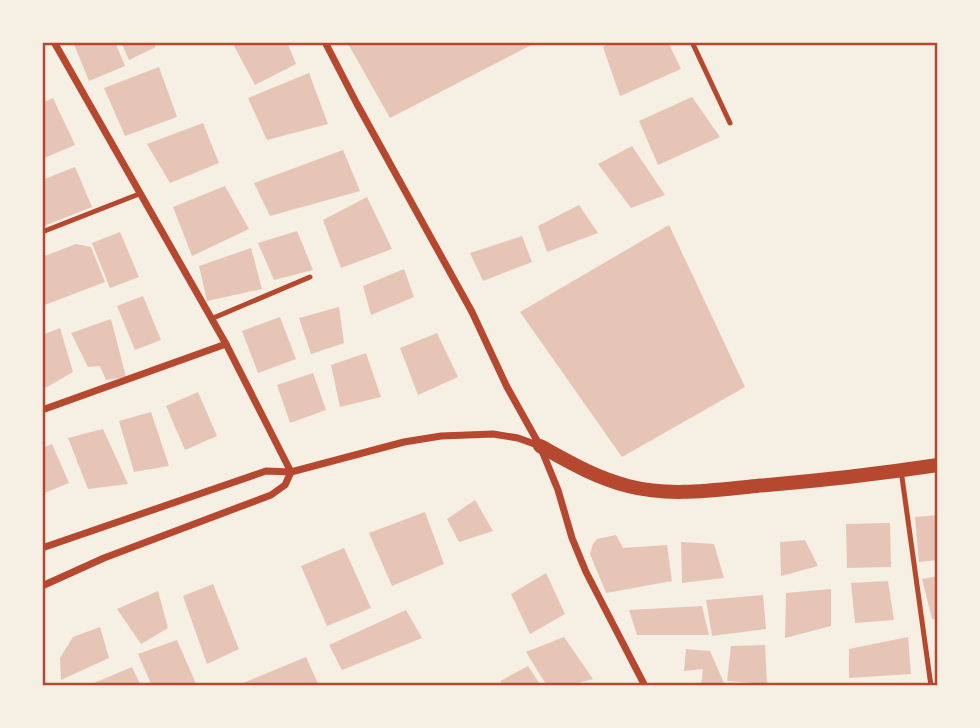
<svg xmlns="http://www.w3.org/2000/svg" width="980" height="728" font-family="'PT Sans',sans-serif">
<rect width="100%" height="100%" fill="#f6efe4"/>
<g fill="#e6c5b7">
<polygon points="73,42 115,42 125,66 89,81"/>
<polygon points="121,42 153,42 156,47 129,60"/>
<polygon points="232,42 287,42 296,64 255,85"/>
<polygon points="347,42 537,42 390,118"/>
<polygon points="611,42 668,42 681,69 620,96 603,47"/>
<polygon points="159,67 177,117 125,136 104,88"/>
<polygon points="309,73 328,124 267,140 248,98"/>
<polygon points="692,97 720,137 658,165 639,121"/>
<polygon points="53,98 75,145 42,159 42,103"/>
<polygon points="203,123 219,163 170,183 147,144"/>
<polygon points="632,146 665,195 631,208 598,164"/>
<polygon points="343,150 360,191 270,216 254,183"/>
<polygon points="75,167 92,207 44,226 42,220 42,180"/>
<polygon points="225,186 249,229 192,256 173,207"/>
<polygon points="367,197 392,249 341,268 323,220"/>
<polygon points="579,205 598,233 547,252 538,226"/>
<polygon points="669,225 745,387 622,457 520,312"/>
<polygon points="297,231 313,270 274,280 258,243"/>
<polygon points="120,232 139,277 110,288 92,243"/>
<polygon points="522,236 532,262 483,281 470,253"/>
<polygon points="76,244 91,247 105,282 42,306 42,257"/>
<polygon points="251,248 262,289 207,301 199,266"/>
<polygon points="404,269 414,297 371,315 363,286"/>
<polygon points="143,296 161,340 135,350 117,306"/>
<polygon points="339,307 344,343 311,354 299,318"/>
<polygon points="280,317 296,359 258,373 242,331"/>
<polygon points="111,319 126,377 106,380 100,366 88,367 71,333"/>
<polygon points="60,328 73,372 42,390 42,335"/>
<polygon points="437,333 458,377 418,395 400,348"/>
<polygon points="366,353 381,397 340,407 331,365"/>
<polygon points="313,373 326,410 290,423 277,385"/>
<polygon points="198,392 217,436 185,450 166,406"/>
<polygon points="151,412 169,466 134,472 119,421"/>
<polygon points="103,429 128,484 88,489 68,438"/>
<polygon points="52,444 69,483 42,494 42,448"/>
<polygon points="475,500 493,531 459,542 447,519"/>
<polygon points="425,512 444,564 392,586 369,533"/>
<polygon points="938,515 938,560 919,562 915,517"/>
<polygon points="890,523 891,567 847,568 846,524"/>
<polygon points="616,535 623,548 667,545 672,581 606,593 590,554 593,544 597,539"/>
<polygon points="805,540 818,566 781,576 780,542"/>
<polygon points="681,542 714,544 724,578 682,583"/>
<polygon points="344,548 371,608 327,626 301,566"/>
<polygon points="546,573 565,614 530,634 511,594"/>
<polygon points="938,576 938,619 932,619 922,579"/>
<polygon points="888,581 894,620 855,623 851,583"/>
<polygon points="213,584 239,649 207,664 183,596"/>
<polygon points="831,589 831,626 785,638 786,593"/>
<polygon points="158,591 168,628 141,644 117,609"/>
<polygon points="763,595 766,629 712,636 706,600"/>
<polygon points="702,606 709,635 637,635 629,610"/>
<polygon points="406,610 422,638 342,670 329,645"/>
<polygon points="100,627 109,658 61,680 60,658 73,637"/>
<polygon points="564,637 593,679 567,686 547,686 526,652"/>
<polygon points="908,637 911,674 849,678 849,649"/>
<polygon points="177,640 196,684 189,686 152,686 138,654"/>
<polygon points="765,645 767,684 727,681 731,646"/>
<polygon points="686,649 710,651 724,683 712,686 701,686 703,669 684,671"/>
<polygon points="306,657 319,686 236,686"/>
<polygon points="528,666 541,686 503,686 500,681"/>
<polygon points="132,667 141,686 87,686"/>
</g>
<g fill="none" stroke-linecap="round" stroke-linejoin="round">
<g stroke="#b5482f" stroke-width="5">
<polyline points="692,42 730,123"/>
<polyline points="42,232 139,194"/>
<polyline points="211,319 310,277"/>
<polyline points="901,470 931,686"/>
</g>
<g stroke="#b5482f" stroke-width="7">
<polyline points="54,42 226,344 291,472"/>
<polyline points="325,42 357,104 472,312 507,387 540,446 558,490 572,538 586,572 645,686"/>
<polyline points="42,410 226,344"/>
<polyline points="42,548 266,471 291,472 404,442 441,436 493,434 518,438 540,446"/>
<polyline points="42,586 104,558 271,495 285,485 291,472"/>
</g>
<path stroke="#b5482f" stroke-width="14" d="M540 446C569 462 596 478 628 486 670 497 714 490 756 486 817 481 878 474 938 465"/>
</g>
<rect width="980" height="728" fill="none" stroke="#f6efe4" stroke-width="88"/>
<rect x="44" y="44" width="892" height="640" fill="none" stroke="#b5482f" stroke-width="2.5"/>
</svg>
